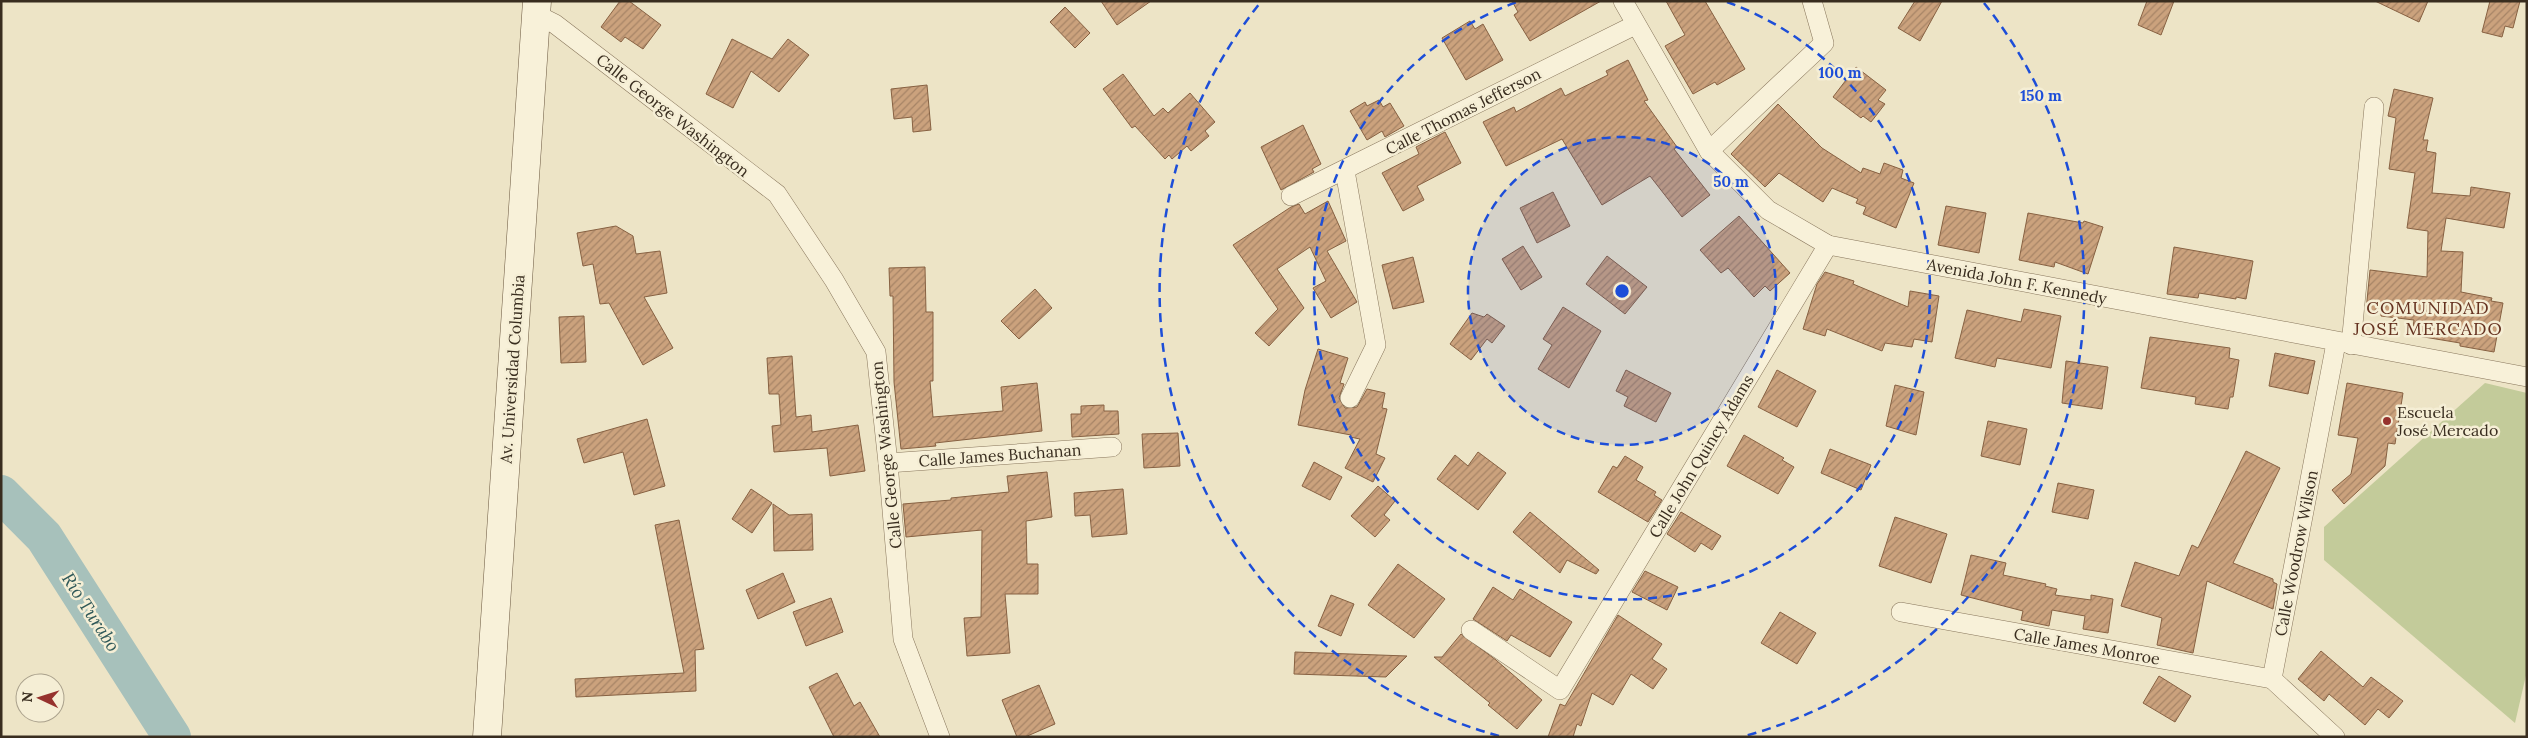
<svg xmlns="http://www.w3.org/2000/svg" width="2528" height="738" font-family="Lora,serif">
<defs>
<pattern id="building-hatch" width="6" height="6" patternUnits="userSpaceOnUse" patternTransform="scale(1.25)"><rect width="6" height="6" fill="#cba27d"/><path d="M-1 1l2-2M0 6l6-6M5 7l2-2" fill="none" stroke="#a68466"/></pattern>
</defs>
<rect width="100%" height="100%" fill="#ede4c6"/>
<polygon fill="#c3cb9a" points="2485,383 2527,393 2527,671 2515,723 2324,560 2324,527"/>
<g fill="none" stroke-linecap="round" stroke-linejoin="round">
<polyline stroke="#a7c1bb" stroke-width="38" points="1,494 44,537 172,737"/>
</g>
<g fill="url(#building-hatch)" stroke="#876142">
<polygon points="620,1 629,1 661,25 643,49 625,37 621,42 601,27"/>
<polygon points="1101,1 1151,1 1117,25"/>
<polygon points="1512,1 1601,1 1530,41 1514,15 1518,12"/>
<polygon points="1666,1 1705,1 1745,69 1717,85 1715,82 1693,94 1665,46 1685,35"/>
<polygon points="1915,1 1942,1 1920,41 1898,28"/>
<polygon points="2147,1 2174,1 2161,35 2138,25"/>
<polygon points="2375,1 2428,1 2419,22"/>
<polygon points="2490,1 2520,1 2513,28 2505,26 2502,37 2482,32"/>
<polygon points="1065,7 1090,33 1075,48 1050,22"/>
<polygon points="1470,21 1475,29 1483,24 1503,60 1466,80 1442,38"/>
<polygon points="732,39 772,59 788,39 809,55 779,92 751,71 733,108 706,94"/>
<polygon points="1628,60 1648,100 1644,101 1677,147 1674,149 1710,195 1682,217 1650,176 1602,205 1562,139 1506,166 1483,122 1514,107 1516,112 1561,88 1565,96 1608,75 1606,71"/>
<polygon points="1856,67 1886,90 1878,100 1885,104 1871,122 1863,116 1861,118 1833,97"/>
<polygon points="1123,74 1154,116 1163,108 1168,113 1190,93 1215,122 1205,131 1209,136 1191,151 1187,146 1172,159 1169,155 1165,159 1135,126 1132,128 1103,89"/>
<polygon points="927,85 931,130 913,132 912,117 894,119 891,89"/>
<polygon points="2394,89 2433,98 2423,140 2428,140 2426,151 2436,153 2432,193 2470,196 2471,187 2510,193 2504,228 2446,218 2441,251 2463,252 2461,292 2492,298 2491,301 2503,303 2494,352 2460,346 2460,343 2412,335 2414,320 2381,316 2381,313 2366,311 2370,270 2427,277 2428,231 2407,228 2415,173 2389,169 2396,118 2388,116"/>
<polygon points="1379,100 1383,107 1390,103 1404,126 1385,137 1382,131 1367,140 1350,111 1365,102 1367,106"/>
<polygon points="1778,104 1822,148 1861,173 1863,168 1880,174 1884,163 1903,170 1901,178 1914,183 1896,228 1863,214 1866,207 1856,203 1858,199 1832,188 1823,202 1779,173 1765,187 1731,154"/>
<polygon points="1303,125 1321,164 1312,169 1314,172 1281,190 1261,147"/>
<polygon points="1445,132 1461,163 1417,186 1424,200 1403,211 1382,173 1419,154 1416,147"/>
<polygon points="1553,192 1570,226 1537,243 1520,208"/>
<polygon points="1328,201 1346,241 1327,251 1357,302 1331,318 1313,288 1326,281 1310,247 1277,269 1304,308 1269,346 1255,333 1278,309 1233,245 1291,207 1299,204 1305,214"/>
<polygon points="1946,206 1986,213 1979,253 1938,245"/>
<polygon points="2028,213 2083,223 2084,221 2103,227 2088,274 2055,262 2054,267 2019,260"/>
<polygon points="1739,216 1790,273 1770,291 1765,286 1754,297 1728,268 1721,273 1700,250"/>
<polygon points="616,226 633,236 636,254 660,251 667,293 644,297 673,348 643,365 609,303 600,304 593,264 583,266 577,233"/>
<polygon points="1523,246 1542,277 1521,290 1502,259"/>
<polygon points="2174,247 2253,261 2246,299 2236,297 2236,299 2199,293 2198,298 2167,294"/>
<polygon points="1607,256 1647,287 1625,314 1586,284"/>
<polygon points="1413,257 1424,302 1393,309 1382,265"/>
<polygon points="925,267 926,312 933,312 933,381 930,381 933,417 1003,411 1001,387 1037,383 1042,431 935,443 936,446 901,449 894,382 893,296 890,296 889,268"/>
<polygon points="1825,272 1854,281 1853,284 1908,307 1910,291 1939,296 1932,342 1914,339 1912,347 1885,343 1882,351 1827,329 1825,336 1803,329 1817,284"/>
<polygon points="1035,289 1052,308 1019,339 1001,321"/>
<polygon points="1563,307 1601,331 1569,388 1538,369 1552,345 1543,339"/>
<polygon points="2024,309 2061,316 2051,368 1997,358 1995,367 1955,358 1967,310 2021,322"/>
<polygon points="1472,313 1484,317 1487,314 1505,326 1492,343 1487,339 1471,360 1450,344"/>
<polygon points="584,316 586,362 561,363 559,317"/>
<polygon points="2150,337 2230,348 2229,358 2239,360 2233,397 2230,397 2228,409 2195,404 2196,397 2141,388"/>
<polygon points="1318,349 1348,358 1340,383 1344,384 1339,398 1345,408 1357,407 1367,389 1385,393 1382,408 1387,409 1376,454 1385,458 1373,482 1345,468 1360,439 1350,437 1351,435 1298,425 1305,390"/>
<polygon points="2275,353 2315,361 2308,394 2269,386"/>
<polygon points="792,356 796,417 811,415 812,432 858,425 865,471 830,476 827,448 774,452 772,426 781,425 779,394 769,394 767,358"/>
<polygon points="2066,361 2108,367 2102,409 2062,403"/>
<polygon points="1626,370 1671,393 1656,422 1624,406 1628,397 1616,391"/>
<polygon points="1777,370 1816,391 1797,427 1758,407"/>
<polygon points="2347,383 2403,393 2395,444 2388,443 2385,466 2344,504 2332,490 2351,474 2358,438 2338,435"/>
<polygon points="1895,385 1924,392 1916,435 1886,426"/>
<polygon points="1104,405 1104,411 1118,411 1119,434 1072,437 1071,414 1081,414 1081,406"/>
<polygon points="647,419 665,486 634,495 623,452 584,463 577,439"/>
<polygon points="1988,421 2027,429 2020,465 1981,456"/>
<polygon points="1178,433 1180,466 1144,468 1142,434"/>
<polygon points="1744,435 1784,458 1782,460 1794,467 1778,494 1727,466"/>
<polygon points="1830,449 1871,465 1861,490 1821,473"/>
<polygon points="2246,451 2280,468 2233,563 2273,579 2273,582 2277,584 2273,609 2207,581 2193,653 2157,645 2162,618 2121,606 2135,562 2179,576 2192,545 2198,548"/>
<polygon points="1478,452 1506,473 1478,510 1437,479 1455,455 1468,466"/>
<polygon points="1625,456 1643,467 1636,480 1656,492 1654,495 1662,500 1648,522 1598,492 1613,466 1617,468"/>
<polygon points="1314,462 1342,477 1330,500 1302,486"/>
<polygon points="1047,472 1052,517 1026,521 1027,564 1038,564 1038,594 1005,594 1010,653 967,656 964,618 981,617 982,530 906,537 903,504 951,500 951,498 1009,492 1007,476"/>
<polygon points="2058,483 2094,490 2088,519 2052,512"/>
<polygon points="1378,486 1395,501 1384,515 1390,520 1375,537 1351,516"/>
<polygon points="751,489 772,503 752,533 732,519"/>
<polygon points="1123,489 1127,534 1092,537 1090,515 1075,516 1074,493"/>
<polygon points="773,504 789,515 812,514 813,550 774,551"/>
<polygon points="1530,512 1599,570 1596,574 1567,560 1560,573 1513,532"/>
<polygon points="1681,512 1721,536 1712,550 1701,543 1695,552 1667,534"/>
<polygon points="1895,517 1947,534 1931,583 1879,566"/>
<polygon points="679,520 704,649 695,650 696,691 576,697 575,679 684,673 655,525"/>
<polygon points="1971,555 2006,563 2003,575 2046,584 2045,586 2057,589 2055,595 2091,600 2091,595 2113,599 2108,633 2083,629 2085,616 2052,610 2049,626 2021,620 2023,611 1961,595"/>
<polygon points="1398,564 1445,599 1414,638 1368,605"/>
<polygon points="1645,571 1678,587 1667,610 1632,592"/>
<polygon points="783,573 795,602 758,619 746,590"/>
<polygon points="1493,587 1513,600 1520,589 1572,622 1550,657 1511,635 1507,641 1473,619"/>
<polygon points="1331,595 1354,604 1341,636 1318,626"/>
<polygon points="831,598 843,632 806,646 793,612"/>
<polygon points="1780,612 1816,633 1797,664 1761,643"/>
<polygon points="1618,615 1662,644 1652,659 1667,669 1653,689 1631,674 1613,705 1592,693 1581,726 1577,724 1573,737 1548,737 1560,704 1565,706"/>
<polygon points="1461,634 1496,660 1542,700 1517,729 1488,705 1490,703 1434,657 1442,657"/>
<polygon points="2321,651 2363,687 2371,677 2403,701 2389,718 2378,709 2365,725 2329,694 2324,701 2298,679"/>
<polygon points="1295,652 1322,653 1407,656 1386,677 1294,674"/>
<polygon points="837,673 854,706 860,702 880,737 834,737 809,687"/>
<polygon points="2159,676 2191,696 2175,722 2143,703"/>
<polygon points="1039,685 1055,724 1025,737 1017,737 1002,700"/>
</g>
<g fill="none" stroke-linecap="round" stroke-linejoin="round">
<g stroke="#88765c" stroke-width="20">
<g id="minor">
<polyline points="1623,1 1709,151 1768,210 1828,245 2527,377"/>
<polyline points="537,15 555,24 777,194 834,280 876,352 888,463 903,639 940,737"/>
<polyline points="1709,151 1824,43 1812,1"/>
<polyline points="1345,171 1376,345 1350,398"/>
<polyline points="1291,196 1635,25"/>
<polyline points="2351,345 2374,107"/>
<polyline points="888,463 1112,447"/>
<polyline points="1901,612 2272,679"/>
<polyline points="1471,630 1560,690 1828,245"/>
<polyline points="2335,737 2272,679 2336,343"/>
</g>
</g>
<g stroke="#6a573f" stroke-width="29">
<polyline id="secondary" points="487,737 537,1"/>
</g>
<use href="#minor" stroke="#f8f1d9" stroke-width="19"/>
<use href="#secondary" stroke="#f8f1d9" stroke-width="28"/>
</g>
<circle cx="1622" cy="291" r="154" fill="#1d4ed8" fill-opacity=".12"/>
<g fill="none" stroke="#1d4ed8" stroke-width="2.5" stroke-dasharray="9 6">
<circle cx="1622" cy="291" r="154"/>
<path d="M1727 2A308 308 0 1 1 1517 2"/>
<path d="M1499 736A462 462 0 0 1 1260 3M1984 3A462 462 0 0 1 1745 736"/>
</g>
<circle fill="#96322d" stroke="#f5eed5" stroke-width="2" cx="2387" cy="421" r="5"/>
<g text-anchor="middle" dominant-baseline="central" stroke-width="5" stroke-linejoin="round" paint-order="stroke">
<g font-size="16" fill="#392d1f" stroke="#f5eed5">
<text transform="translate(1463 111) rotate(-27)">Calle Thomas Jefferson</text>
<text transform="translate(673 115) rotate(38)">Calle George Washington</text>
<text transform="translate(2017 281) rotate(11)">Avenida John F. Kennedy</text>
<text transform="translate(512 369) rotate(-86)">Av. Universidad Columbia</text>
<text transform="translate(886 455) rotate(-96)">Calle George Washington</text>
<text transform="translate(1000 455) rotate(-4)">Calle James Buchanan</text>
<text transform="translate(1701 456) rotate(-59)">Calle John Quincy Adams</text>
<text transform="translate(2296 553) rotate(-79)">Calle Woodrow Wilson</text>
<text transform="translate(2087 646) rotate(10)">Calle James Monroe</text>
</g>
<g font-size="16" fill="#392d1f" stroke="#f5eed5" text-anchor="start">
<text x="2397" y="412">Escuela<tspan x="2397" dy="18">José Mercado</tspan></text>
</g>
<g font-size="18" letter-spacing="1" fill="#653220" stroke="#f5eed5">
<text x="2428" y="307">COMUNIDAD<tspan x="2428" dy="21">JOSÉ MERCADO</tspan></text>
</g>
<g font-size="18" font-style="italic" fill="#2f5858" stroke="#f5eed5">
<text transform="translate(91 612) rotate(57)">Río Turabo</text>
</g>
</g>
<circle cx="1622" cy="291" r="8" fill="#1d4ed8" stroke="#f5eed5" stroke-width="2.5"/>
<g font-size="15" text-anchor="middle" font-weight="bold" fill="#1d4ed8" stroke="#f5eed5" stroke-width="5" stroke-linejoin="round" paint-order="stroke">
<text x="1840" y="78">100 m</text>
<text x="2041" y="101">150 m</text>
<text x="1731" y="187">50 m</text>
</g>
<rect width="2528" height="738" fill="none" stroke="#392d1f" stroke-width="5"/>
<g transform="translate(40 698) rotate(274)"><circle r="24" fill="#f5eed5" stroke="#aaa18c"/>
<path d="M0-4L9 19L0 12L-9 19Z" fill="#96322d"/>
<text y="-8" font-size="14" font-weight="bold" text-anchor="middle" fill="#392d1f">N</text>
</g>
</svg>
